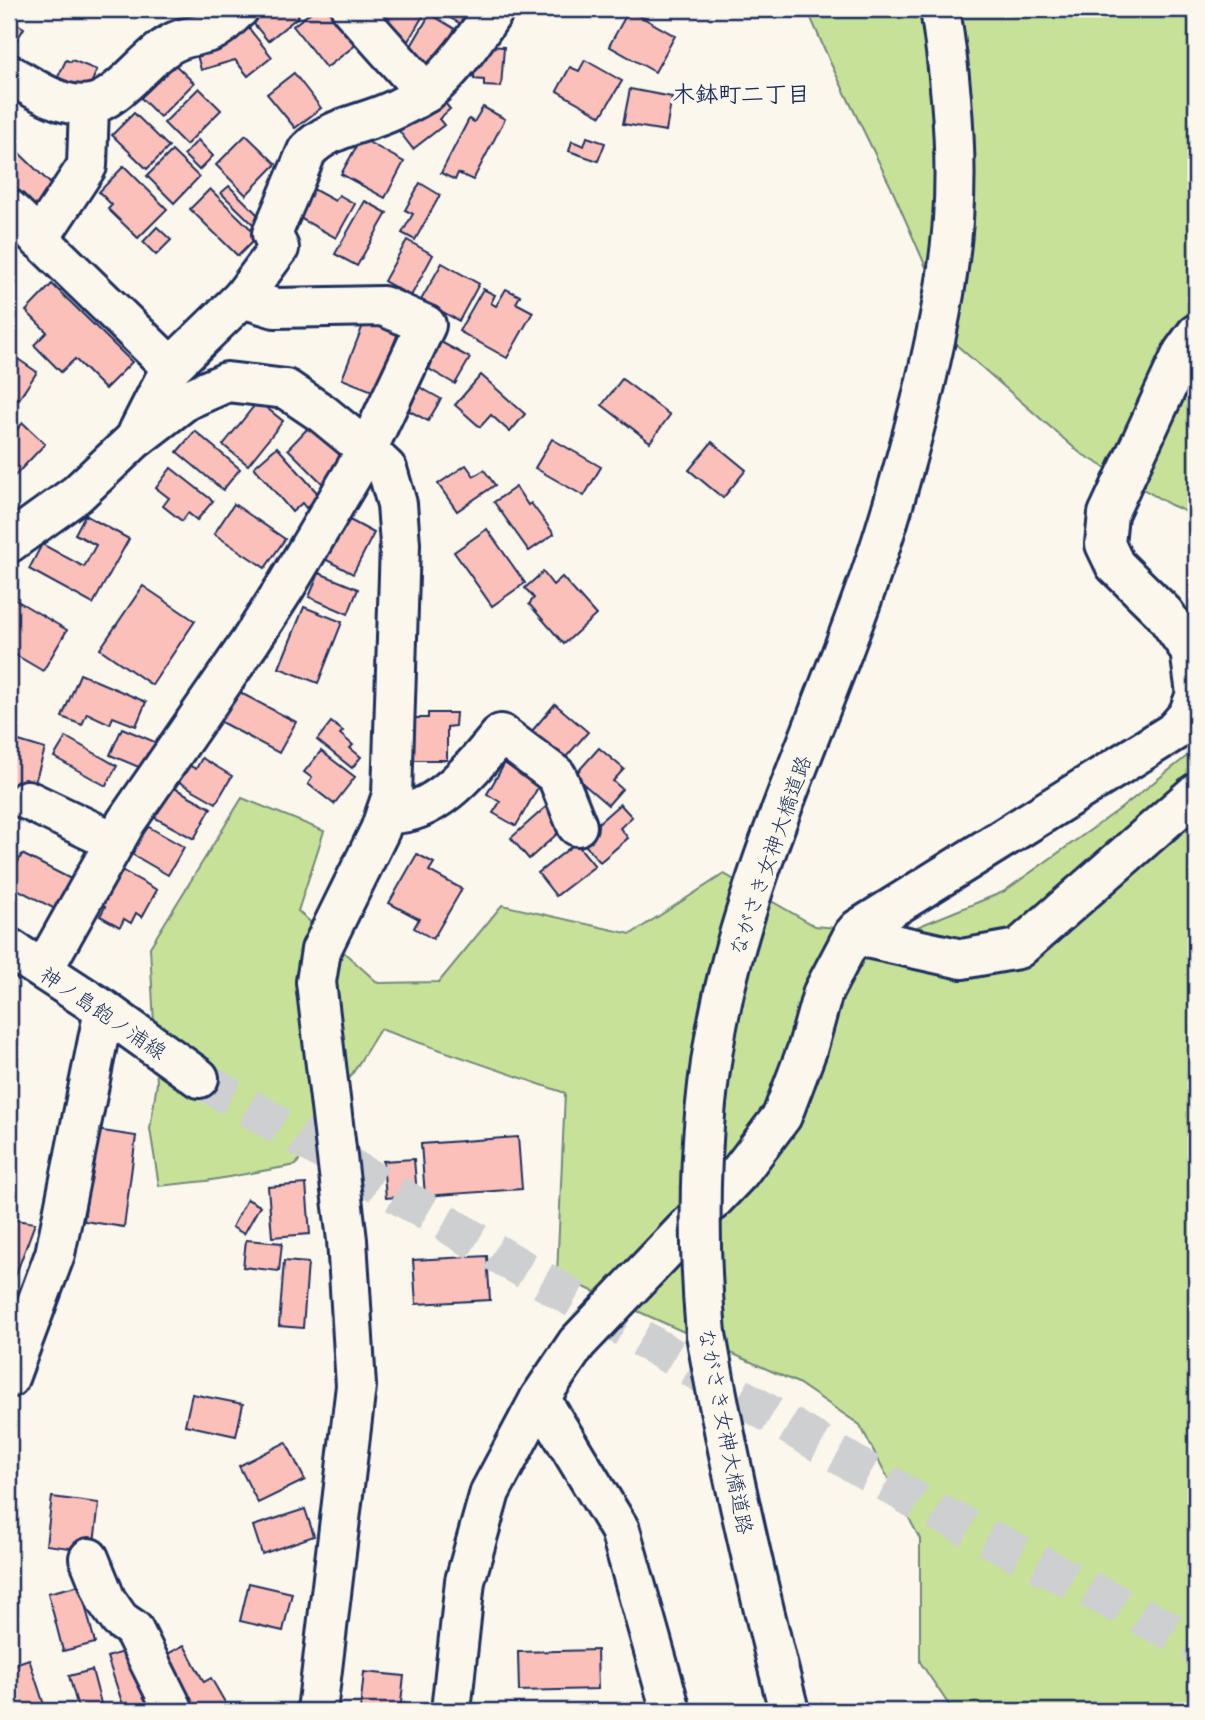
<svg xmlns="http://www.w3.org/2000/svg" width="1205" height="1720" font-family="Mali,'Klee One',sans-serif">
<rect width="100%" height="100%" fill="#fbf7ec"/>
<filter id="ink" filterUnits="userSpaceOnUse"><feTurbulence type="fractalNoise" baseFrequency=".0143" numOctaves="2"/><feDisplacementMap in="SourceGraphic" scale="14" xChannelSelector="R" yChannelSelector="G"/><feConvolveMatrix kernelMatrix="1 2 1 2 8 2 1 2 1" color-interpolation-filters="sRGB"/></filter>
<g filter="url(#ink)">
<g fill="#c7e298" stroke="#71887b" stroke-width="2">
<polygon points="807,9 1196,9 1196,516 1171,505 1080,453 953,342 926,267 891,187 831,64"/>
<polygon points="1196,749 1196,1711 953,1711 920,1662 920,1539 860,1425 798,1383 557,1275 565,1093 380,1029 296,1165 206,1181 159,1186 150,1129 157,1083 150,947 242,798 324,831 298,911 378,983 439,982 502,905 631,934 724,874 815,926 900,934 1003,892 1120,809"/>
</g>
<g fill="#fcc0bb" stroke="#1b2f5e" stroke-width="2">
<polygon points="250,9 293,9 299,16 268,41 245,13"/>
<polygon points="315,9 337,9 362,40 326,68 293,26"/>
<polygon points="382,9 427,9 407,43 373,24"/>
<polygon points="434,9 470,9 461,24"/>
<polygon points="629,10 675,36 655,72 609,46"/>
<polygon points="430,14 455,29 433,68 407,53"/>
<polygon points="9,19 24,28 17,40 9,35"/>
<polygon points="243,21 272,57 248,76 235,60 201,70 195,47"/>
<polygon points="487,46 504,47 501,87 484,86 484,80 474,79 475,56 486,56"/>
<polygon points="165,55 194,83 160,117 132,89"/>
<polygon points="66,60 71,62 72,60 97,70 87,93 57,79"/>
<polygon points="585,60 622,81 601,116 557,91 570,67 579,71"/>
<polygon points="294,73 321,108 295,128 267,94"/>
<polygon points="199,88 221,110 186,145 164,123"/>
<polygon points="630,89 672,97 666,131 623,124"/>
<polygon points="440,97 450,109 439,119 444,125 413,149 399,131"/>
<polygon points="483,107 505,119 473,180 458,173 455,180 441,173 469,119 474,122"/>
<polygon points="134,113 169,147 147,169 112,135"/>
<polygon points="246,135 276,164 246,195 216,165"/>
<polygon points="587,137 605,143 598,161 569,151 572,141 584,146"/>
<polygon points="361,138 404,162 385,198 341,174"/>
<polygon points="198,140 213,156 199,170 184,155"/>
<polygon points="9,143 57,190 35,213 9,187"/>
<polygon points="172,151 199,177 174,203 147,176"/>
<polygon points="124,166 167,209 138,238 108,209 112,205 99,192"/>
<polygon points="420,183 440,195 415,240 402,233 413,214 405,210"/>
<polygon points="229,186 266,223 259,230 221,193"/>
<polygon points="210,189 258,236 238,256 190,209"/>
<polygon points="313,189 335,201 339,195 355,204 336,238 298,217"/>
<polygon points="365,201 387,213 357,266 335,254"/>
<polygon points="157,227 171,240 156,255 143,242"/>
<polygon points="407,240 433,255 411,296 384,281"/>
<polygon points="442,263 479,284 459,321 421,300"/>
<polygon points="52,284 132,362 105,389 75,359 61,372 34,345 47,332 26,311"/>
<polygon points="483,289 495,295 491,303 496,306 506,289 520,296 516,303 533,312 507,358 459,331"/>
<polygon points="367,315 400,328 375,392 342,379"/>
<polygon points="430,336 470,358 455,384 429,369 432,362 419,355"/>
<polygon points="9,353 37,372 19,399 9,392"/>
<polygon points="481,375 525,414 510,432 491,415 480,427 455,405"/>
<polygon points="622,379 670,415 650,442 602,405"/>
<polygon points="416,385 441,399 428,421 404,408"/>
<polygon points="258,401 283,421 248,465 223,445"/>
<polygon points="23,423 45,444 9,482 9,427 14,432"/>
<polygon points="310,426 348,463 325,486 288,449"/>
<polygon points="195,431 240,469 223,490 177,452"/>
<polygon points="552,439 601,467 584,496 535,468"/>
<polygon points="712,442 746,470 723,498 689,470"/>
<polygon points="277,447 320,496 306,508 302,503 292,512 254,467"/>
<polygon points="466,465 474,476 484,470 495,485 457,511 438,484"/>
<polygon points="171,468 213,501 197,520 188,513 182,521 163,506 169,498 156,488"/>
<polygon points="516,487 528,505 531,503 554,534 529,551 494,502"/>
<polygon points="234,504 285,539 265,568 214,534"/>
<polygon points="85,515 129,539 93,604 29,569 42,544 84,567 96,545 75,534"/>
<polygon points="344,517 374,533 353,574 323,558"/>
<polygon points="487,529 525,583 492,606 454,552"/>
<polygon points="543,572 553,585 562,577 596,615 564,644 529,604 534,598 525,588"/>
<polygon points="319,573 358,589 348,614 309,597"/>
<polygon points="143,586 195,621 152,685 100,649"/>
<polygon points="9,596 67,630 43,671 9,651"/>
<polygon points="304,607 342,622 318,683 279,668"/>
<polygon points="80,674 146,702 136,726 113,717 110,724 87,713 82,725 62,717"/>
<polygon points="235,690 296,722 279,753 219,721"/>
<polygon points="555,704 588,732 559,765 552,748 532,731"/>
<polygon points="428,713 456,713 455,726 447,727 447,760 411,760 411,718 428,718"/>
<polygon points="331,722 343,731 340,734 353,745 350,748 361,757 352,768 317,740"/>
<polygon points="122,728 162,745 156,759 147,754 141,768 110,755"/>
<polygon points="66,737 117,766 106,786 54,757"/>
<polygon points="9,738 45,749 32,792 9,785"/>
<polygon points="599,748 624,769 613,781 622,789 608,805 574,776"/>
<polygon points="321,751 355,777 334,804 308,784 312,778 304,772"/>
<polygon points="202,758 232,776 216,803 174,779 183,762 196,769"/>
<polygon points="506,761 541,782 516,826 493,813 500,802 487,794"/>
<polygon points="167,784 211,808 194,839 150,815"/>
<polygon points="620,804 632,817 620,828 628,838 600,862 580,839"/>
<polygon points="548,805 566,826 529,859 511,838"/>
<polygon points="140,822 184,847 168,875 125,850"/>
<polygon points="576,843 595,866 556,896 538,873"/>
<polygon points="22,854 71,879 55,909 9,885 9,880"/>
<polygon points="417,854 434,863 429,871 462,889 433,939 414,928 419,919 389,903"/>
<polygon points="114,866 157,890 142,917 136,913 131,923 124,919 120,927 100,916 105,907 99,904"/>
<polygon points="96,1130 136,1136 124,1227 84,1221"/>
<polygon points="518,1137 522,1189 425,1196 421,1144"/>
<polygon points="414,1159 417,1195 386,1198 383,1161"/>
<polygon points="306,1184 310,1234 272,1237 268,1187"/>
<polygon points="247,1199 260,1206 244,1234 232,1227"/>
<polygon points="9,1219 35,1223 9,1293"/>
<polygon points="246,1240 282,1243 279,1271 243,1267"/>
<polygon points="487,1256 490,1300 416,1304 413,1260"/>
<polygon points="284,1261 308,1263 303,1328 279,1326"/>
<polygon points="192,1394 243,1404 236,1436 185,1425"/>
<polygon points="286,1442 305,1480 258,1503 239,1466"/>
<polygon points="52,1497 99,1503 93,1551 46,1545"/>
<polygon points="305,1509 314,1536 262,1554 253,1526"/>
<polygon points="249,1583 292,1593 283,1631 240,1621"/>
<polygon points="80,1585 95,1643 63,1651 48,1593"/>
<polygon points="184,1645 204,1682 211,1678 230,1711 180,1711 153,1662"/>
<polygon points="132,1649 152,1711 125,1711 107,1657"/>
<polygon points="597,1650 598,1689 519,1691 518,1652"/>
<polygon points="29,1659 46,1711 16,1711 9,1687 9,1666"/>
<polygon points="92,1670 103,1711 79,1711 69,1676"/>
<polygon points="364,1672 404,1676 400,1711 360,1711"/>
</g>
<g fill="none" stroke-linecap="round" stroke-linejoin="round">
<polyline stroke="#cecfd0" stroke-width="38" stroke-dasharray="38 19" stroke-linecap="butt" points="199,1078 924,1505 1196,1644"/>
<g stroke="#1b2f5e" stroke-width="44">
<g id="minor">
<polyline points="351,9 426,93"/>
<path d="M9 74C37 90 76 119 108 97 130 83 147 59 169 45 183 36 195 37 210 32 221 28 230 16 239 9"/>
<polyline points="9,209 171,367"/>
<polyline points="39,239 87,166 89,106"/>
<polyline points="1196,334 1183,352 1108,514 1105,544 1115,565 1164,613 1190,650 1196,693"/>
<path d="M138 432 171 367 242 298 279 248 272 234 307 151C328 127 366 124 394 110 404 105 417 99 427 92 454 70 476 37 495 9"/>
<polyline points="9,543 77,494 134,440 186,400 227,382 286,389 323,414 367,450 387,469 397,504 400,544 392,795 380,830 321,950 316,982 347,1240 356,1386 317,1711"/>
<polyline points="27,800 115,842"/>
<path d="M386 813C434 819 474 766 501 734L557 776 577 826"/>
<polyline points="853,935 962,959 1018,949 1196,793"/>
<polyline points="43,970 126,822 250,642 286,586 367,450 426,325 383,306 275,308 242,298"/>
<polyline points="9,1378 55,1254 104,1010"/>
<polyline points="89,1558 106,1600 120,1620 133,1629 174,1711"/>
<polyline points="451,1711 465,1581 490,1492 540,1398 577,1343 739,1173 782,1116 807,1050 823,992 853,935 858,929 1173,732 1188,715 1196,694"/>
</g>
</g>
<g stroke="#1b2f5e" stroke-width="44">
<g id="major">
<polyline points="9,948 104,1010 199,1078"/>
<path d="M706 1334C728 1461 757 1586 789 1711"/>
<polyline points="540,1398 620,1530 671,1711"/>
</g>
</g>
<use href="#minor" stroke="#fbf7ec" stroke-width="38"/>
<use href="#major" stroke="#fbf7ec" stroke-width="38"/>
<g stroke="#1b2f5e" stroke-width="44" stroke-linecap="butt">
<path id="major-bridge" d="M706 1334C695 1209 699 1082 732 960 765 837 819 719 862 599 886 535 904 469 921 402 935 343 949 281 953 220 958 149 951 79 940 9"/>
</g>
<use href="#major-bridge" stroke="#fbf7ec" stroke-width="38"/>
</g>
</g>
<g text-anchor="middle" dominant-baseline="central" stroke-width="6" stroke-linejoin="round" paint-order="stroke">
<g font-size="21" fill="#1b2f5e" stroke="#fbf7ec">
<text transform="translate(769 855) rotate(-71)">ながさき女神大橋道路</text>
<text transform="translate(104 1012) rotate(34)">神ノ島飽ノ浦線</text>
<text transform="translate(727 1431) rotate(79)">ながさき女神大橋道路</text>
</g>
<g font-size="23" font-weight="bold" fill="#1b2f5e" stroke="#fbf7ec">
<text x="741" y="93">木鉢町二丁目</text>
</g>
</g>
<rect width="1205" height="1720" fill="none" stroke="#fbf7ec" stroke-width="35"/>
<rect x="18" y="18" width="1170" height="1685" fill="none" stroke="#1b2f5e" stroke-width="2.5" filter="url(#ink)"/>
</svg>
